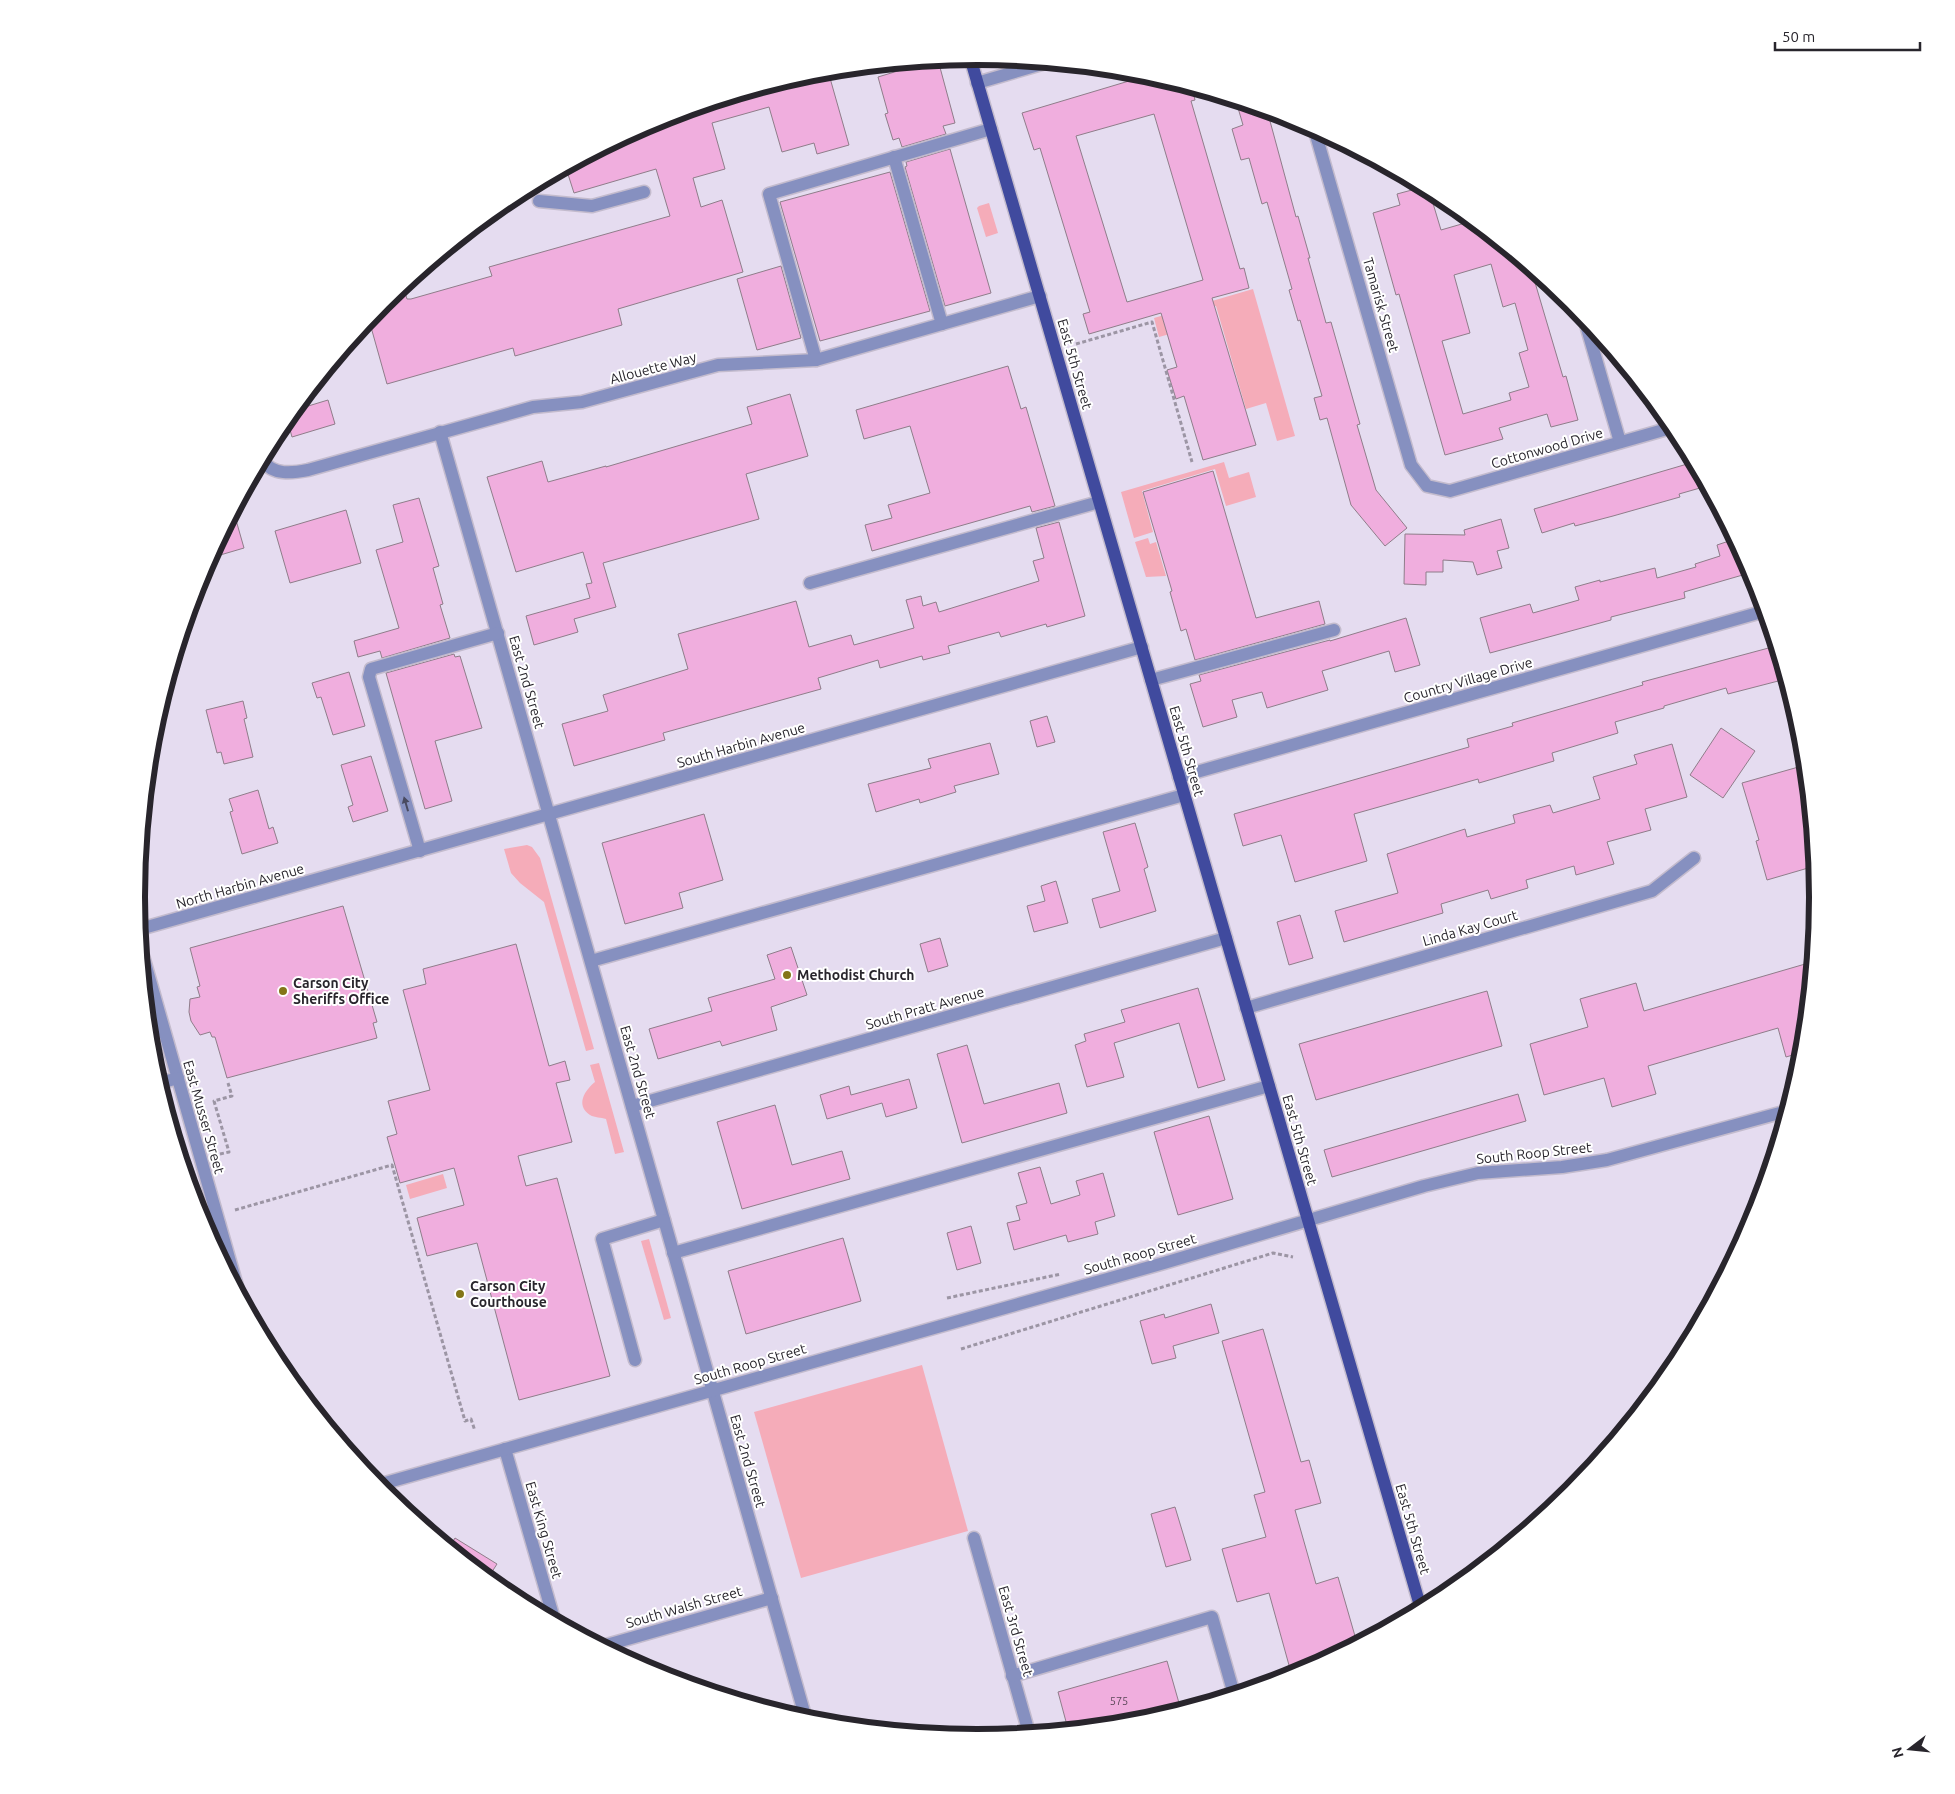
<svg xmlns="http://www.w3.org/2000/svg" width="1955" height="1794" font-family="Ubuntu,sans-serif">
<rect width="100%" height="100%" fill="#e5dcf0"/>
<g fill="#f5acb9">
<polygon points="989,203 998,233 986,237 977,208 979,206"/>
<polygon points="1253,289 1295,436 1277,441 1266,403 1246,409 1216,306 1173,318 1177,332 1159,337 1154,318"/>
<polygon points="1224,462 1229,478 1249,472 1256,497 1226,506 1215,469 1142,491 1153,532 1134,538 1121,492"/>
<polygon points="1148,538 1150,544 1156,542 1166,576 1146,577 1135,542"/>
<polygon points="527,845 532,847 540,858 594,1049 586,1051 544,902 520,883 511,873 504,849"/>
<path d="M599 1063 624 1152 615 1154 606 1119C601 1117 595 1118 590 1115 575 1105 585 1090 595 1082L590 1065Z"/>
<polygon points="443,1174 447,1188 410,1199 406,1185"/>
<polygon points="649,1239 671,1318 664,1320 641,1241"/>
<polygon points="922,1365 968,1531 801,1578 754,1412"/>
</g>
<g fill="#f0aede" stroke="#8f7d8a" fill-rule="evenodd">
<polygon points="938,60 955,123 943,126 946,134 902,147 899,138 893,140 885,114 888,113 878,77 911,67 910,63"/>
<polygon points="828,71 849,145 817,154 814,143 782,152 769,107 712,123 725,169 693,178 701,207 722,200 743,272 618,309 622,325 515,356 513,348 387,384 369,320 383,302 403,286 407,299 411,299 492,276 489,267 670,216 656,169 574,193 566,168 656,120 814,72"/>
<path d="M1149 75 1192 88 1195 100 1191 101 1240 269 1244 268 1249 288 1212 298 1256 445 1203 460 1184 396 1176 399 1167 370 1177 367 1161 313 1089 334 1083 314 1090 312 1040 148 1034 150 1022 113ZM1154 114 1203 280 1127 302 1076 136Z"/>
<polygon points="1236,101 1267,110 1296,217 1298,216 1310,258 1308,258 1326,323 1331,322 1360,424 1357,425 1376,490 1407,528 1385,546 1351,505 1327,418 1320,420 1314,398 1322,396 1300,320 1298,321 1289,290 1292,289 1267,202 1262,204 1249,158 1241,160 1232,129 1243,125"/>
<polygon points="950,149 991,293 945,306 905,167 907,166 906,162"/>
<polygon points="890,172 930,311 820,341 780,202"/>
<path d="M1423 187 1429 190 1441 230 1472 221 1531 269 1563 377 1566 376 1578 420 1551 427 1547 414 1499 428 1503 439 1445 455 1399 294 1396 295 1373 213 1400 205 1397 194ZM1491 264 1503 307 1515 303 1528 350 1519 353 1529 387 1509 393 1511 400 1463 414 1442 341 1470 333 1454 275Z"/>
<polygon points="781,266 801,338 757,350 737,279"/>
<polygon points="1008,366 1021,409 1026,407 1055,506 1032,512 1030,506 872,551 865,525 892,518 888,505 930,493 910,426 864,439 856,410"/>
<polygon points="790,394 808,456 746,474 759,519 603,563 616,607 574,619 578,632 534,645 526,616 590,598 586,584 592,583 583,552 516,572 487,477 542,461 548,482 606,466 606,467 752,424 747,407"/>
<polygon points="328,400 335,424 292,437 287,419 295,410"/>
<polygon points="1694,462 1707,486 1679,494 1680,497 1613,516 1575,526 1574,523 1542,533 1534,509"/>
<polygon points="1213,471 1256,618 1319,601 1325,624 1195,660 1186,629 1181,631 1170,592 1172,591 1143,492"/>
<polygon points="419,498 439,566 433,568 443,604 440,605 450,638 382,658 380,651 358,657 354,641 399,628 376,550 403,542 393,505"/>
<polygon points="346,510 361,563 290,583 275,531"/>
<polygon points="234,513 244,548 210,558 216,546"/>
<polygon points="1501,519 1509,548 1497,551 1502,568 1477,575 1473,562 1443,560 1443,572 1426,572 1426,585 1404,584 1405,534 1465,535 1464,530"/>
<polygon points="1059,522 1085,616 1047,627 1046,624 1001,637 999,632 948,646 950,653 923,660 922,656 880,668 878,660 818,678 821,689 663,733 665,740 574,766 562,724 608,711 603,695 688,669 678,634 796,601 809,647 851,635 854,645 914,628 906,600 921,596 923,606 936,602 939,612 1039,581 1033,561 1044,558 1036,528"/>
<polygon points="1735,539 1753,572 1684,592 1685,598 1611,617 1611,620 1490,653 1480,618 1530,604 1533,613 1579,600 1575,587 1600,580 1600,582 1655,568 1657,578 1696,567 1695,564 1720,556 1717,545"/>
<polygon points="1406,618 1420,665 1395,672 1389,651 1322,671 1328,690 1267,708 1262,692 1232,700 1237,717 1203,727 1190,684 1201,681 1199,675 1330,640 1330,641"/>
<polygon points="1776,646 1786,679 1728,694 1726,688 1664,706 1664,708 1615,722 1618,733 1552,753 1554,761 1479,783 1478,779 1354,814 1367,861 1295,882 1281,835 1243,846 1234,814 1469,747 1467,739 1513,726 1512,723 1643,685 1642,682"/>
<polygon points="454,654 455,657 460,656 482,728 435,741 452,801 425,809 386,673"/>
<polygon points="349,672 365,726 333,735 321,697 317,698 312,683"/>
<polygon points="243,701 247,718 244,719 253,757 224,764 221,752 217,753 206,710"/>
<polygon points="1047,716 1055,742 1037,747 1030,721"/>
<polygon points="1721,728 1755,751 1723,798 1690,775"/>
<polygon points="990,743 999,774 954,786 956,792 920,803 919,799 876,812 868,784 931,768 928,759"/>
<polygon points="1672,744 1687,797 1645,809 1651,830 1607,842 1614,864 1576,875 1574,866 1526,880 1528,888 1491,899 1488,890 1441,904 1443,913 1344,942 1335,911 1398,893 1387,854 1465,829 1467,837 1515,823 1513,815 1550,805 1553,813 1600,799 1593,777 1637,764 1634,755"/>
<polygon points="371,756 388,811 353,822 348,807 353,805 341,765"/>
<polygon points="1802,766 1807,785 1815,866 1767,880 1756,841 1759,840 1742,783"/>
<polygon points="258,790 269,829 273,827 278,843 242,854 230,812 233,811 229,799"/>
<polygon points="704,814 723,880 679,893 683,908 625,924 602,843"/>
<polygon points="1135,823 1148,867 1144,869 1156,911 1100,928 1092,899 1120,891 1103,832"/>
<polygon points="1056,881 1068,923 1034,932 1027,906 1045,901 1041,886"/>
<polygon points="343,906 377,1022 373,1023 377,1038 227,1078 215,1037 212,1037 210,1032 200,1035 191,1021 189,1012 190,999 200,997 197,987 200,986 190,948"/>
<polygon points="1300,915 1313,958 1289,965 1277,922"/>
<polygon points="940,938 948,966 928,972 920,944"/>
<polygon points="516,944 549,1066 565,1061 570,1080 556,1083 572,1142 518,1156 526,1186 557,1178 610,1376 519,1400 477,1243 427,1256 417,1218 464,1205 454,1168 400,1183 387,1137 397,1134 388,1101 430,1090 403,990 426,984 423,969"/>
<polygon points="791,947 807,995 771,1007 777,1030 722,1046 720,1041 658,1059 649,1029 712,1011 708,998 775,979 767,955"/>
<polygon points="1812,962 1803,1052 1786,1057 1778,1028 1648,1066 1656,1094 1612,1107 1604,1078 1544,1095 1530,1044 1588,1027 1580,999 1636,983 1644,1011"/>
<polygon points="1198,988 1225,1080 1198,1088 1179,1023 1114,1043 1124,1077 1087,1087 1075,1045 1086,1041 1084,1034 1125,1022 1121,1010"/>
<polygon points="1487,991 1502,1046 1316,1100 1299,1044"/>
<polygon points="967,1045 984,1104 1059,1083 1067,1113 962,1143 937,1054"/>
<polygon points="909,1079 917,1108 886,1117 882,1103 827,1119 820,1095 849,1086 851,1095"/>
<polygon points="1518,1094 1526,1121 1332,1177 1324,1150"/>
<polygon points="775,1105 792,1165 842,1151 850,1179 742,1209 717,1122"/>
<polygon points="1209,1116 1233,1199 1178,1215 1154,1132"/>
<polygon points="1040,1167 1051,1204 1080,1195 1076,1181 1103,1173 1115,1216 1095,1222 1098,1234 1068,1242 1066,1235 1014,1250 1007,1223 1020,1220 1016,1206 1027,1203 1018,1173"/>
<polygon points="971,1226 981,1263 957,1270 947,1233"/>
<polygon points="843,1238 861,1301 746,1334 728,1271"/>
<polygon points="1211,1304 1219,1333 1173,1346 1176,1358 1152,1364 1140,1321 1164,1314 1165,1318"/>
<polygon points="1263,1329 1301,1462 1309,1460 1321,1503 1295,1510 1316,1584 1338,1577 1357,1643 1292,1676 1269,1593 1237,1602 1222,1549 1266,1537 1254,1495 1265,1492 1222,1341"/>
<polygon points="1175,1507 1191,1560 1166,1567 1151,1514"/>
<polygon points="455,1538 497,1564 488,1578 450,1546"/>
<polygon points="1167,1661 1181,1710 1141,1722 1068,1729 1058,1692"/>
</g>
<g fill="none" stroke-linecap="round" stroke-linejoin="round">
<g stroke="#c3bbcd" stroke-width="15">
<g id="minor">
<polyline points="977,83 1045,63"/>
<polyline points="1314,128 1411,465 1427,486 1450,491 1674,427"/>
<polyline points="894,157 942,324"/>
<polyline points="539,201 592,206 644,192"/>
<polyline points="1584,318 1620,442"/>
<polyline points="816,360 769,194 991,129"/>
<polyline points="440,432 806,1719"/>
<path d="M262 460C273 476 293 473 308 470L533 407 582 402 718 365 816 360 1040 296"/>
<polyline points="810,583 1099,502"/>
<polyline points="1151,680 1334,630"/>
<polyline points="1179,777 1765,611"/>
<polyline points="420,851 369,677 371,669 498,633"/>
<polyline points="140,929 1142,647"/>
<polyline points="143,956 237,1286"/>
<polyline points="591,961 1184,795"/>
<polyline points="1246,1008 1652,891 1694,858"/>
<polyline points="160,1083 178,1078"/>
<polyline points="632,1106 1226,938"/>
<polyline points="206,1228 219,1224"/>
<polyline points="673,1253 1269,1086"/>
<polyline points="635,1360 602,1239 664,1220"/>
<polyline points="505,1449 554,1619"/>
<polyline points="378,1485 1164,1263 1424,1186 1478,1173 1562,1167 1607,1160 1787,1111"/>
<polyline points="974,1538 1029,1733"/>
<polyline points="603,1646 772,1598"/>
<polyline points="1012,1676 1212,1617 1234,1694"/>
</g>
</g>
<g stroke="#c3bbcd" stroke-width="15">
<polyline id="major" points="970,57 1421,1609"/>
</g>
<g stroke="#9c95a4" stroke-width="3" stroke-dasharray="4 2.5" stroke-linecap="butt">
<polyline points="1076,344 1152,322 1192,462"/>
<polyline points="220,1154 229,1152 214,1101 232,1096 228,1083"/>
<polyline points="235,1210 392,1165 465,1421 471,1419 475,1431"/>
<polyline points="947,1298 1061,1274"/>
<polyline points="961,1349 1273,1253 1293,1257"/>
</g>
<use href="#minor" stroke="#8690c0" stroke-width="12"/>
<use href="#major" stroke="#404a9e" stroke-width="12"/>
</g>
<defs><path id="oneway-solid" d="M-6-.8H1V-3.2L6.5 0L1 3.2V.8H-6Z" transform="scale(1.25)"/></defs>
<use fill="#494a60" href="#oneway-solid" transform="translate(406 804) rotate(-106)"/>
<g fill="#837518" stroke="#fff" stroke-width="2">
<circle cx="787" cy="975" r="5"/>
<circle cx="283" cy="991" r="5"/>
<circle cx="460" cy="1294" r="5"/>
</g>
<g text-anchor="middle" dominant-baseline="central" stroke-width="4" stroke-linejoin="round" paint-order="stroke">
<g font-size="11" fill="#5a4758">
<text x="1119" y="1701">575</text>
</g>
<g font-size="14" fill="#28252c" stroke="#fff">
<text transform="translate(1381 305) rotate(74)">Tamarisk Street</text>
<text transform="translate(1075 364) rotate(74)">East 5th Street</text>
<text transform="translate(653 368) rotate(-15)">Allouette Way</text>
<text transform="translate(1547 448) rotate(-16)">Cottonwood Drive</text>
<text transform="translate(1468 680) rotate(-16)">Country Village Drive</text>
<text transform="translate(527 682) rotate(74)">East 2nd Street</text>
<text transform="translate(741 745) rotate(-16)">South Harbin Avenue</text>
<text transform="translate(1187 751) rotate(74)">East 5th Street</text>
<text transform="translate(240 886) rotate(-16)">North Harbin Avenue</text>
<text transform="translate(1470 928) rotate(-16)">Linda Kay Court</text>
<text transform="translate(925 1008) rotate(-16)">South Pratt Avenue</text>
<text transform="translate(638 1072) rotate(74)">East 2nd Street</text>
<text transform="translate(204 1117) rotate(74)">East Musser Street</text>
<text transform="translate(1300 1140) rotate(74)">East 5th Street</text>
<text transform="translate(1534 1153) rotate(-6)">South Roop Street</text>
<text transform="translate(1140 1254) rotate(-16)">South Roop Street</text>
<text transform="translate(750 1364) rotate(-16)">South Roop Street</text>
<text transform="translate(748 1461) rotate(74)">East 2nd Street</text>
<text transform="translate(1413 1529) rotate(74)">East 5th Street</text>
<text transform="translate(544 1530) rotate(74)">East King Street</text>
<text transform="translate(684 1607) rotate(-16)">South Walsh Street</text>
<text transform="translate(1016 1631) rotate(74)">East 3rd Street</text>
</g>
<g font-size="14" font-weight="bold" fill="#28252c" stroke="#fff" text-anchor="start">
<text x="797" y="975">Methodist Church</text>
<text x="293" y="983">Carson City<tspan x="293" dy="16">Sheriffs Office</tspan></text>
<text x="470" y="1286">Carson City<tspan x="470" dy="16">Courthouse</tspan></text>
</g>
</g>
<path d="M0 0H1955V1794H0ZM145 897a832 832 0 1 1 1664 0a832 832 0 1 1-1664 0Z" fill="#fff" fill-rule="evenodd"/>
<path fill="none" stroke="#28252c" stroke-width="6" d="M145 897a832 832 0 1 1 1664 0a832 832 0 1 1-1664 0Z"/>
<g transform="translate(1910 1749) rotate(254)" stroke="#ffffff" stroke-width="4" paint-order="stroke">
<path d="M0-4L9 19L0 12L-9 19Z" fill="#28252c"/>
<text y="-8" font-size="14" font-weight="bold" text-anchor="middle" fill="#28252c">N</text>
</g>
<path d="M1775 42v8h145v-8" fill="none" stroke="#28252c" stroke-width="2.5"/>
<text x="1782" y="42" font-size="15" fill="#28252c" stroke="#ffffff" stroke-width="4" paint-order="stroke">50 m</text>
</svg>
